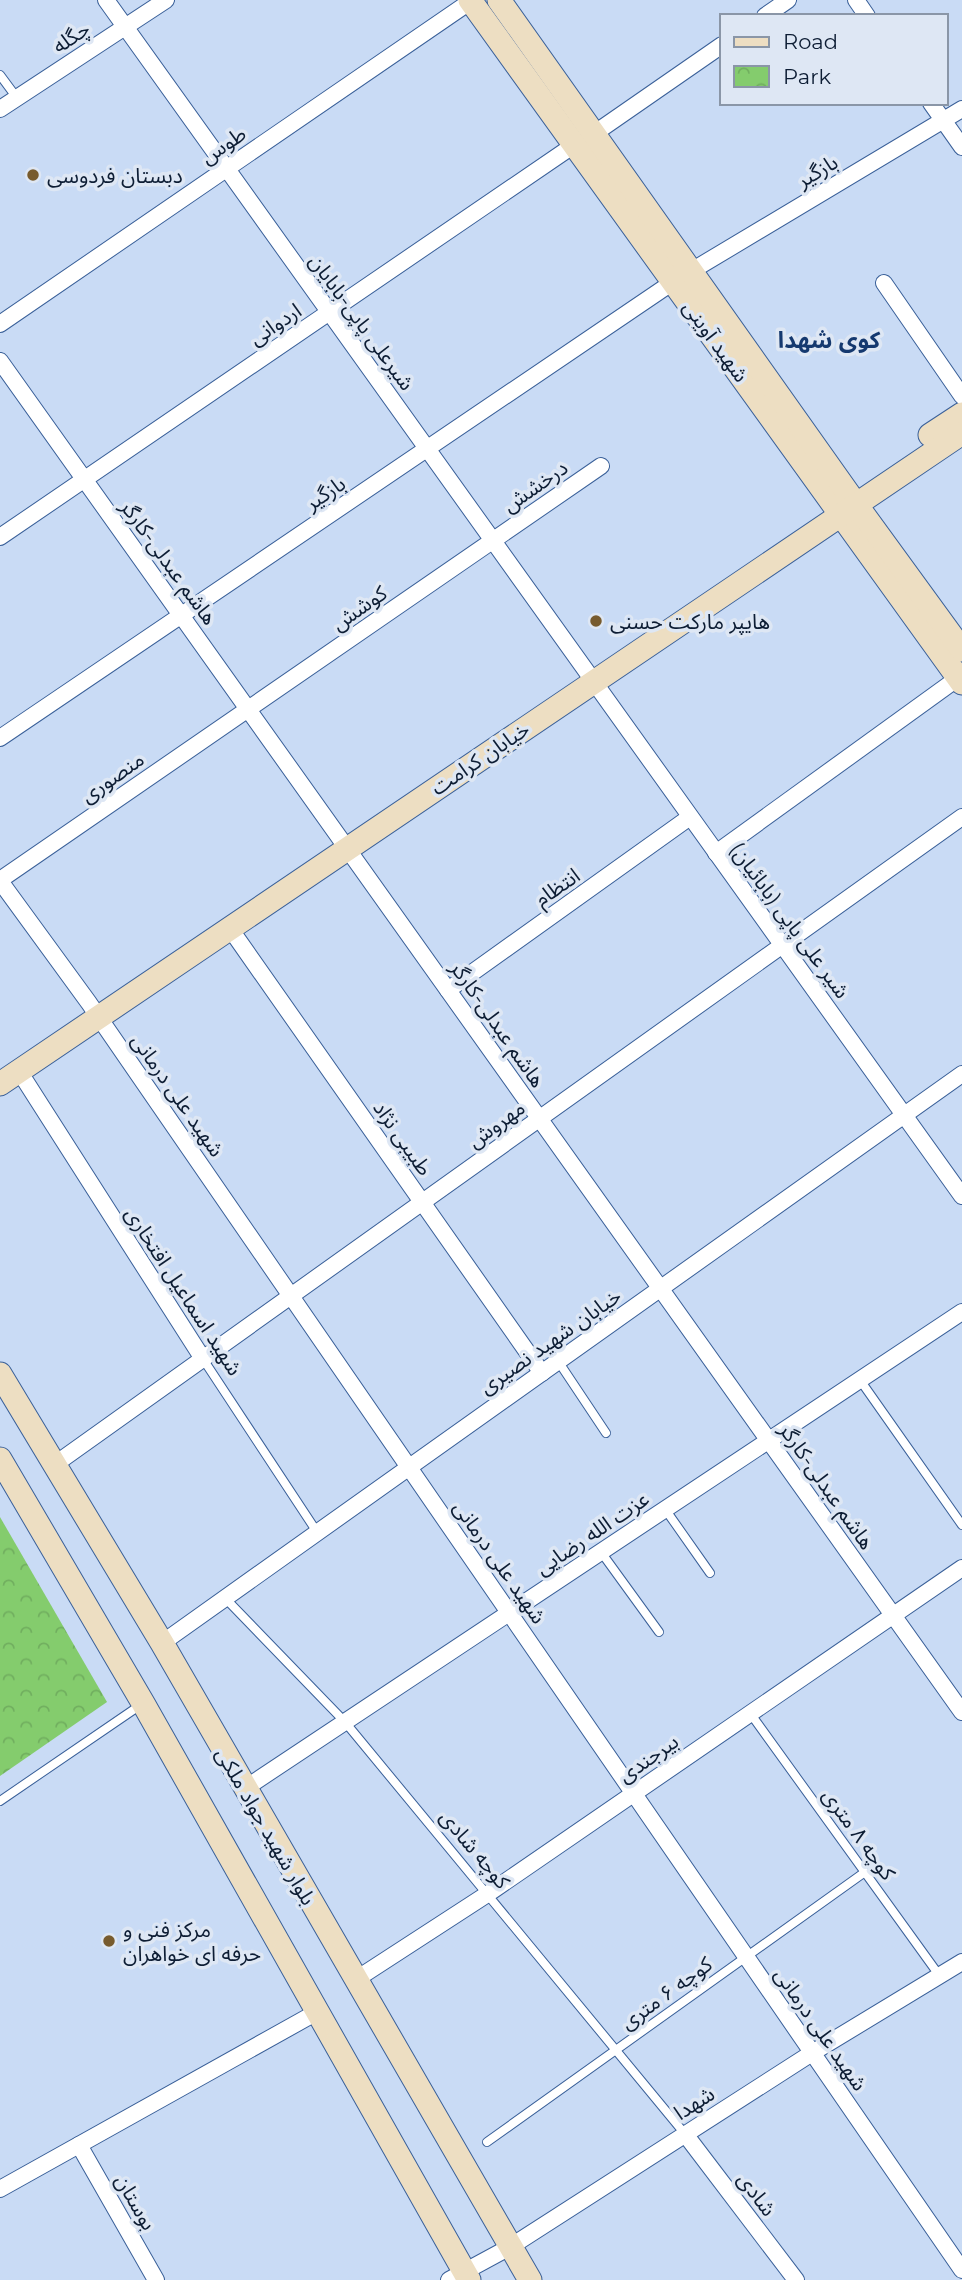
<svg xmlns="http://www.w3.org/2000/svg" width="962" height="2280" font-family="Montserrat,'Noto Sans Arabic',sans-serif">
<defs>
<pattern id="park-crowns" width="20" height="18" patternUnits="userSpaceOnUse" patternTransform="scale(1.75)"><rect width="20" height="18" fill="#84cc6d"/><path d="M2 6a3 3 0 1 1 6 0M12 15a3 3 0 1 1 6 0" fill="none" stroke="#71af5f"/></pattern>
</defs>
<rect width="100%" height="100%" fill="#c9dbf5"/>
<polygon fill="url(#park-crowns)" points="0,1517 107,1702 0,1776"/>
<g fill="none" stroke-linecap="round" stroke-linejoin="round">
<g stroke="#3a6099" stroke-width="10">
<g id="lane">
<polyline points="0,75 17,98"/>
<polyline points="203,1359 317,1532"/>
<polyline points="558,1361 606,1433"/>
<polyline points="860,1380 962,1525"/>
<polyline points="665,1509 710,1573"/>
<polyline points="601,1552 659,1632"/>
<polyline points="225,1598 345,1722 685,2134"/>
<polyline points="750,1713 939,1975"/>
<polyline points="0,1801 142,1704"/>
<polyline points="487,2142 865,1872"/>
</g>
</g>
<g stroke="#3a6099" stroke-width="18">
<g id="street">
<polyline points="106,0 962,1196"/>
<polyline points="856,0 867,16"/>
<polyline points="765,16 788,0"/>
<polyline points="931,103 962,147"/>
<polyline points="0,109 166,0"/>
<polyline points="595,133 722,45"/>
<polyline points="693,270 962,109"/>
<polyline points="884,283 962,396"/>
<polyline points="0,324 471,1"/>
<polyline points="0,361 962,1712"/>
<polyline points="0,537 574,145"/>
<polyline points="0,738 673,282"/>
<polyline points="716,853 958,678"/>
<polyline points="0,880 601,466"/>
<polyline points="0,881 89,1003 962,2270"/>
<polyline points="229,927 542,1373"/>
<polyline points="448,990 690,817"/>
<polyline points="19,1071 203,1359"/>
<polyline points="54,1465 962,817"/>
<polyline points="162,1643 962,1074"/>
<polyline points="244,1789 962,1312"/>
<polyline points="355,1980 489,1893 962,1568"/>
<polyline points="685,2134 796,2280"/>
<polyline points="79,2145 156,2280"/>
<polyline points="0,2189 317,2012"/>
<polyline points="449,2280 510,2247 812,2053 962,1962"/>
</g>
</g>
<g stroke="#3a6099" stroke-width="25">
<g id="secondary">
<polyline points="470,0 962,683"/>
<polyline points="499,0 855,503 962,650"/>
<polyline points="930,435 962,414"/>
<polyline points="0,1084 962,433"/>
<polyline points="0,1374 162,1643 530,2280"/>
<polyline points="0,1459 143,1703 469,2280"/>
</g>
</g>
<use href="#lane" stroke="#fff" stroke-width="8"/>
<use href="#street" stroke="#fff" stroke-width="16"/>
<use href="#secondary" stroke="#eddec2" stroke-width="23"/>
</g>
<g fill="#775b2e" stroke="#dee7f4" stroke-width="2.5">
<circle cx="33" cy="175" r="7"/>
<circle cx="596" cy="621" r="7"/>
<circle cx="109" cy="1941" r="7"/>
</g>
<g text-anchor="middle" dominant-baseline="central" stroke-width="7" stroke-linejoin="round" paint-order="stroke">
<g font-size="21" fill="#0d1d34" stroke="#dee7f4">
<text transform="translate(71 37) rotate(-34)">چگله</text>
<text transform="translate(223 145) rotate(-34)">طوس</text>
<text transform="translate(817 171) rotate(-31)">بازگیر</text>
<text transform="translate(362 322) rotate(54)">شیرعلی پاپی-بابایان</text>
<text transform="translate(275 324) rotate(-34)">اردوانی</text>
<text transform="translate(716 341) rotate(54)">شهید آوینی</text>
<text transform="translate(535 486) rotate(-35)">درخشش</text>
<text transform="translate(325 493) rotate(-34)">بازگیر</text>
<text transform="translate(169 562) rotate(54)">هاشم عبدلی-کارگر</text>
<text transform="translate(359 608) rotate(-35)">کوشش</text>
<text transform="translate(480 758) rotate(-34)">خیابان کرامت</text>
<text transform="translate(112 777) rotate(-35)">منصوری</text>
<text transform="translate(557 887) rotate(-35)">انتظام</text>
<text transform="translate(790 920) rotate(54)">شیر علی پاپی (بابائیان)</text>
<text transform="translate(498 1024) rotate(55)">هاشم عبدلی-کارگر</text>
<text transform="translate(178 1095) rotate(55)">شهید علی درمانی</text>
<text transform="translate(496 1124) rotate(-36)">مهروش</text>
<text transform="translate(403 1138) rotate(55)">طبیبی نژاد</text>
<text transform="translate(184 1291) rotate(57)">شهید اسماعیل افتخاری</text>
<text transform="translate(550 1341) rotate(-35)">خیابان شهید نصیری</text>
<text transform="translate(827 1486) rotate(55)">هاشم عبدلی-کارگر</text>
<text transform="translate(592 1533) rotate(-34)">عزت الله رضایی</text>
<text transform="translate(500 1562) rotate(55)">شهید علی درمانی</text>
<text transform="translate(648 1758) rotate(-35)">بیرجندی</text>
<text transform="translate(266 1826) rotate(60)">بلوار شهید جواد ملکی</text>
<text transform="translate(859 1834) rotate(54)">کوچه ۸ متری</text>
<text transform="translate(475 1849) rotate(50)">کوچه شادی</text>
<text transform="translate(666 1993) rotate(-36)">کوچه ۶ متری</text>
<text transform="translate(821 2029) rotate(55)">شهید علی درمانی</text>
<text transform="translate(694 2103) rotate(-33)">شهدا</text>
<text transform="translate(757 2194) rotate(53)">شادی</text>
<text transform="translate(136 2202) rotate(60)">بوستان</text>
</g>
<g font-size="21" fill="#0d1d34" stroke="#dee7f4" text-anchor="start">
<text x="47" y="175">دبستان فردوسی</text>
<text x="610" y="621">هایپر مارکت حسنی</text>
<text x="123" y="1929">مرکز فنی و<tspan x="123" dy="24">حرفه ای خواهران</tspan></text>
</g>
<g font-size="23" font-weight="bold" fill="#15396f" stroke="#dee7f4">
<text x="829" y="340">کوی شهدا</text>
</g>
</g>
<rect x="720" y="14" width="228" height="91" fill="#dee7f4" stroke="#8a96a7" stroke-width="2"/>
<rect x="734" y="37" width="35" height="10" fill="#eddec2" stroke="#8a96a7" stroke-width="2"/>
<text x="783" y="49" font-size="21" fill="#0d1d34">Road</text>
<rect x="734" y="66" width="35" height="21" fill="url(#park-crowns)" stroke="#8a96a7" stroke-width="2"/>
<text x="783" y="84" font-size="21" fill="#0d1d34">Park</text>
</svg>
